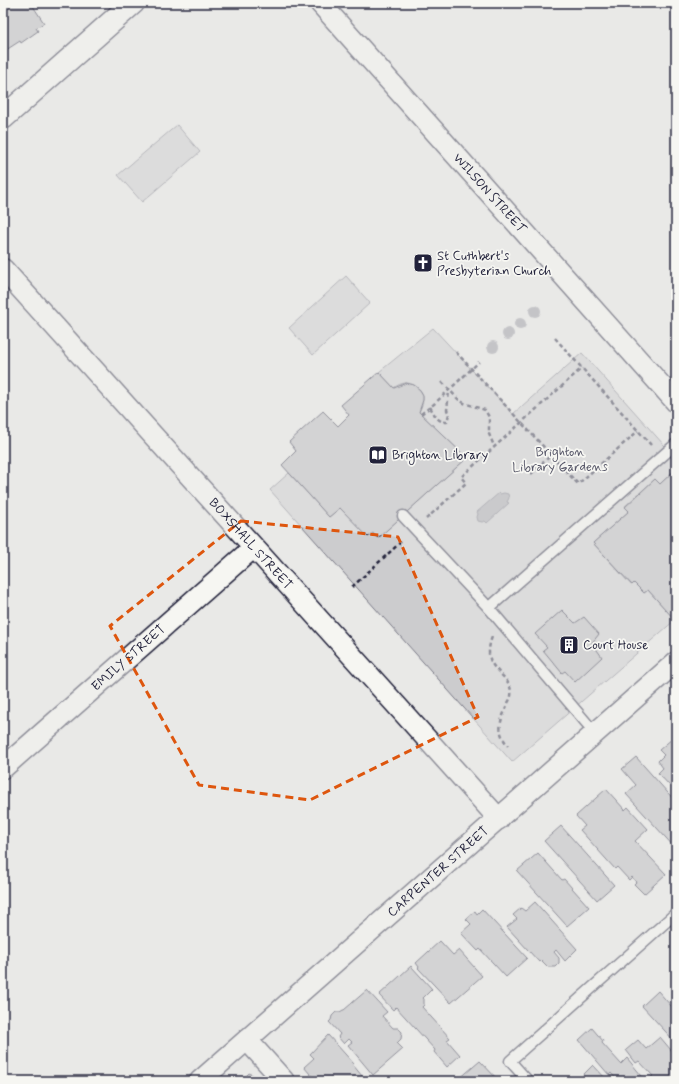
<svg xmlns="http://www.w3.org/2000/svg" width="679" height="1084" font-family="Mynerve,sans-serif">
<rect width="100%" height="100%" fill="#e9e9e7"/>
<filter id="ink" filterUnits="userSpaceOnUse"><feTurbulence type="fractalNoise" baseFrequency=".025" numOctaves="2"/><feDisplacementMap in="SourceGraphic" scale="8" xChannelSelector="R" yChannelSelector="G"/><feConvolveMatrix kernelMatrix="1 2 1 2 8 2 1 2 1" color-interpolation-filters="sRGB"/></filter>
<g filter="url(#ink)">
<g fill="#ccccce" stroke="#777784">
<polygon points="177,125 200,152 142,202 118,175"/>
<polygon points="346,276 370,303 313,355 289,328"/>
<path d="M433 328 513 414 582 353 664 445 676 455V469L660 484 655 479 625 506 629 511 593 543 631 585 634 583 644 593 648 590 675 620 512 762 270 490 289 473 329 517 340 508 378 538 467 458 419 412C421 408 423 404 423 399 424 390 414 383 406 383 402 383 397 385 394 388L379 372Z"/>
</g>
<polygon fill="#a5a5ac" stroke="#71717f" points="499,493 500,494 504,493 508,494 509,498 507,502 509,503 487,523 485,521 482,522 478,521 477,517 478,514 477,512"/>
<g fill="#b8b8bc" stroke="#22223b">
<polygon points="3,3 31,3 44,23 36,28 38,31 21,43 20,41 3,52"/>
<polygon points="379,372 394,388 406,383 414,385 420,390 423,395 423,400 419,412 467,458 378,538 373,533 368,537 340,508 329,517 282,465 296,451 289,442 323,411 338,426 349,415 341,405"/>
<polygon points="676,469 676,618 675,620 648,590 644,593 634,583 632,585 593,543 629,511 625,507 655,479 660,484"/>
<polygon points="562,610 575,623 584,617 599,634 592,643 602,657 575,682 565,671 562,673 543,650 547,647 535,634"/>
<polygon points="673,738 676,742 676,789 672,784 670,786 658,773 663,768 658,761 664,755 659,750"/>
<polygon points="636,757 676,802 676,849 626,794 636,785 622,769"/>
<polygon points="606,789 625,810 628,807 648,829 635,841 666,874 644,894 634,884 636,882 632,877 629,880 617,867 615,869 580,830 585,826 576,816"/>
<polygon points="561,826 614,885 597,900 544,841"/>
<polygon points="538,853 562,880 564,879 589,907 567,926 517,871"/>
<polygon points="535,902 577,949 565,961 556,950 554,952 559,958 559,963 555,967 548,967 541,960 539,962 507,927 517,919 513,915 521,908 525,911"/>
<polygon points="482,909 527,958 506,977 480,949 478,951 461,933 471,924 466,919 475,911 477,914"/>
<polygon points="440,941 453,955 459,950 482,976 451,1003 418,968 419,967 416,963"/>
<polygon points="411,966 432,989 423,998 424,999 424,1005 422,1007 450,1038 447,1040 460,1055 447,1067 434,1052 435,1050 396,1007 393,1010 379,995"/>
<polygon points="367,990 387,1012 382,1016 393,1028 398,1028 402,1032 401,1039 397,1043 403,1049 373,1075 348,1045 352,1042 349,1039 344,1044 338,1037 340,1034 329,1022 331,1020 332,1016 336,1012 340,1012 343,1010 344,1010"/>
<polygon points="658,991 672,1007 676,1004 676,1043 642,1006"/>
<polygon points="592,1028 603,1041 602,1043 621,1064 627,1058 646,1081 618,1081 611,1073 609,1075 579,1040"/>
<polygon points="328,1035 354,1064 353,1065 362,1076 356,1081 316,1081 304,1067 314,1058 310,1054"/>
<polygon points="660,1037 676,1056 676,1081 654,1081 651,1077 653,1076 639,1061 636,1063 626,1050 638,1040 646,1049"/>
<polygon points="480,1061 499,1081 461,1081 459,1079"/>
<polygon points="593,1065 608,1081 581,1081 579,1079"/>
<polygon points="249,1073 254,1076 258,1081 241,1081"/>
</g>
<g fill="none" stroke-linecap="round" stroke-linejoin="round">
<g stroke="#22223b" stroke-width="13">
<g id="service">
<polyline points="403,516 489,608"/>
<polyline points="595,733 489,608 676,444"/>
<polyline points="528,1081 510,1061 676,913"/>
</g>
</g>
<g stroke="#22223b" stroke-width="23">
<g id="minor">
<path id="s1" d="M320 3 676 402"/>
<path id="s2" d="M3 269 499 819"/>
<path id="s3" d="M3 768 253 548"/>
<polyline points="247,1040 284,1081"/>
<path id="s4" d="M200 1081 676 662"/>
</g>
</g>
<g stroke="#22223b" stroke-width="25">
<polyline id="tertiary" points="3,118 133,3"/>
</g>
<g stroke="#22223b" stroke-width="2.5" stroke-dasharray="4 3" stroke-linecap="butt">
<polyline points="555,338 651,445"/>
<polyline points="456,352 578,484 638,431"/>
<polyline points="442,382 458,399 464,403 485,410 489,417 489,434 494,446"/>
<path d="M430 407C435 415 437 422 447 422L449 414 447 410 449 391"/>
<polyline points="421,414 434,404 479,362"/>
<polyline points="531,474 551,455"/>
<polyline points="426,519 466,483 461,477 582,368"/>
<polyline points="352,587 403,540"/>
<path d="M492 637C490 642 489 647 489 652 489 671 509 675 511 691 512 696 510 699 508 703 501 721 495 729 508 746"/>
</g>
<use href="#service" stroke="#f6f6f2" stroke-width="10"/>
<use href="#minor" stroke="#f6f6f2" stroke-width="20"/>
<use href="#tertiary" stroke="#f6f6f2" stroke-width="22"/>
</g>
<g fill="#9898a1">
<circle cx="535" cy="311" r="6"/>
<circle cx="520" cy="324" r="6"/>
<circle cx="508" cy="334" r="6"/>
<circle cx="493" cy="347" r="6"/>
</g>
</g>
<path d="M0 0H679V1084H0ZM241 521 398 537 478 717 310 800 199 785 110 626Z" fill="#e9e9e7" fill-opacity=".55" fill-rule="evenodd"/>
<path fill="none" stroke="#de560e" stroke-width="3" stroke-dasharray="8 5" stroke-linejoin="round" d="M241 521 398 537 478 717 310 800 199 785 110 626Z"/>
<defs>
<g id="church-square" transform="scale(1)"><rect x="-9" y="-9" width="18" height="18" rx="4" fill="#22223b" stroke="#f6f6f2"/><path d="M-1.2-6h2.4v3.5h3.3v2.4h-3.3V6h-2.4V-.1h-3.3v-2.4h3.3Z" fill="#fff"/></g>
<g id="library-square" transform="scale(1)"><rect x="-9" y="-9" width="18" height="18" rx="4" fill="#22223b" stroke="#f6f6f2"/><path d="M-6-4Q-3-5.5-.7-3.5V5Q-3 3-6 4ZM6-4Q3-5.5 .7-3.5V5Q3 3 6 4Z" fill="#fff"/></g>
<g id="building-square" transform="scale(1)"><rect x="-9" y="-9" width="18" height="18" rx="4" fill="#22223b" stroke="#f6f6f2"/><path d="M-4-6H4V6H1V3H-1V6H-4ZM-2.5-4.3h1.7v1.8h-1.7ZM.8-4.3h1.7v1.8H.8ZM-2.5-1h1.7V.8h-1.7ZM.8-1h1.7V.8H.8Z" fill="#fff"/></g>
</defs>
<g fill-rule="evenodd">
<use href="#church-square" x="423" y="263"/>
<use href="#library-square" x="378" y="455"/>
<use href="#building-square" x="569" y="645"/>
</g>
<g text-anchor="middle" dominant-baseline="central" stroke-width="3.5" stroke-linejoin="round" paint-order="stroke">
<g font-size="13" fill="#22223b" stroke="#f6f6f2">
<text stroke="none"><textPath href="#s1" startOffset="255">WILSON STREET</textPath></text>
<text stroke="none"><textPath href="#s2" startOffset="370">BOXSHALL STREET</textPath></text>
<text stroke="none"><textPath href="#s3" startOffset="167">EMILY STREET</textPath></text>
<text stroke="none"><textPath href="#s4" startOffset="317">CARPENTER STREET</textPath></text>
</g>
<g font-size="13" fill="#22223b" stroke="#f6f6f2" text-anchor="start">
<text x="437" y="256">St Cuthbert's<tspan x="437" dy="15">Presbyterian Church</tspan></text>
<text x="392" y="455">Brighton Library</text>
<text x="583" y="645">Court House</text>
</g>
<g font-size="13" fill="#555567" stroke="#f6f6f2">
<text x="560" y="452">Brighton<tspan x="560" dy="15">Library Gardens</tspan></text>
</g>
</g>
<rect width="679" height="1084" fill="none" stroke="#f6f6f2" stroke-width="16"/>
<rect x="8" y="8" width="663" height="1068" fill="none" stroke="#22223b" stroke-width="1.5" filter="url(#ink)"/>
</svg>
